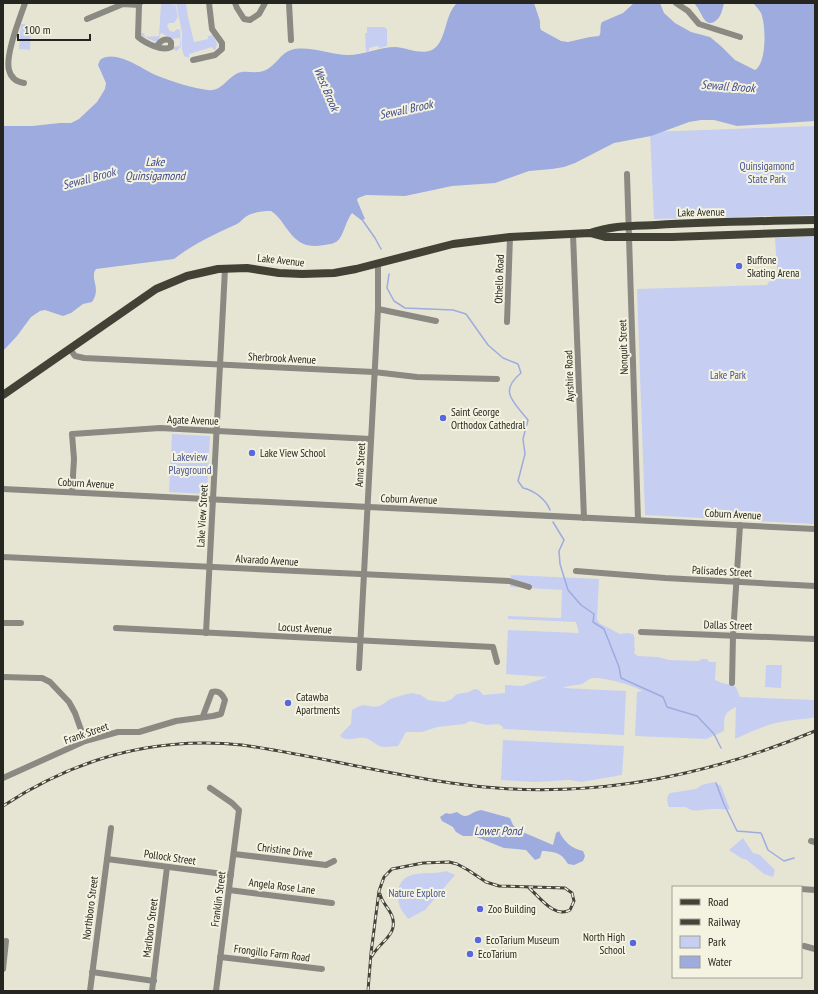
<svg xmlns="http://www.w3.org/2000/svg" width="818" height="994" font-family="'PT Sans Narrow',sans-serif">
<rect width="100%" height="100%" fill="#e6e5d4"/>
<g fill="#c6cff1">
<polygon points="161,3 169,3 173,5 175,3 178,17 174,23 169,23 167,26 170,31 174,32 177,29 180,30 181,46 177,51 172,49 173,47 180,46 180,38 171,39 162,33 160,34 159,40 156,42 142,36 139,33 144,33 145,37 159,36"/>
<polygon points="176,3 186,3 188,17 194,42 208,39 208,36 213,35 217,44 216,49 214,50 212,47 189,54 189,58 184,56 182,49 182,33"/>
<polygon points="21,24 31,25 30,50 19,49"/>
<polygon points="367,27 384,27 387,29 387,46 380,48 377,46 369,48 369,51 366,52 365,33 367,33"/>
<polygon points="815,126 815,215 654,219 650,132"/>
<polygon points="815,236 815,524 645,515 637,289 767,285 777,270 775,238"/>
<polygon points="172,434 210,436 207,494 169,492"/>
<path d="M511 575 599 579 597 619 599 623 620 634 627 633 633 634C636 639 633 644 635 649L634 653 638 656 658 657 669 660 697 661 702 659H707L709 662H716L715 680 722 683 732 685 736 687 740 697 815 700V717C804 720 792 719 781 722 765 725 750 732 735 739L736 707C722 714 725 717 724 731L706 739 635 736 637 692 642 691C634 685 603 677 592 678 588 679 585 683 582 684 575 686 569 685 563 688L626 691 624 735 503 729V727L498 724 487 725 470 721 465 724 437 727 422 732H406L398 746C393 746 384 748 379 746 374 743 370 739 365 738 357 736 347 743 340 736L342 733 351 724 352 710C367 700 367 709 379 706 383 705 387 701 390 699 394 698 399 696 403 695 406 694 409 694 412 693L421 695 428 700 444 702 452 699C456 692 462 694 469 692 471 691 473 689 475 689 479 689 481 692 483 695L505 693V685L522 686 547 677 506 674 508 630 579 633 576 622 508 619V616L561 618 562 590 510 587Z"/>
<polygon points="766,665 782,665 781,688 765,687"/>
<polygon points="503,740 624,746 622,775 581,782 570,780 535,782 501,780"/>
<path d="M714 782 721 786 730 809C724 810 720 809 714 809 705 808 694 814 686 807H669C667 802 666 797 670 793L696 789 702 785Z"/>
<polygon points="743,838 753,853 760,855 775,870 773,877 764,874 747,860 741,858 729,850"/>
<path d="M446 871 455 875 425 910 408 919C406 916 403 912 401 909 396 898 396 881 409 876 420 871 434 875 446 871Z"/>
</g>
<g fill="#9eabdf">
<path d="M457 3H534L540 21V27L541 30 561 41 568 42 590 37 599 36C602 32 599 27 602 22L623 13 634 3H660L664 13 675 23 691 32 710 37 722 47 735 60 755 70C767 63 766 25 761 13 759 10 756 6 753 3H815V121L737 126 714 120H701L689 122 651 136 614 143 575 163 564 167 552 169 529 171 495 183 452 186 405 196 366 195 358 198 357 200 365 219 361 220 352 213C346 221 345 230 340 238 336 244 330 244 324 245 301 249 294 239 282 222 279 218 276 214 271 211 263 211 254 212 247 216 243 218 241 222 237 224 215 234 193 244 174 259L96 269C89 278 102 288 92 302L83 304 71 313 63 316 45 310 40 311 31 317 17 336 3 351V126H32L60 123H71L79 119 97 102 105 89 106 83 98 65 100 60C116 48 144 71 158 76 174 82 191 88 208 90 220 92 226 80 236 74 245 69 256 75 266 70 275 66 281 53 291 50 308 45 331 55 348 55 364 55 379 47 396 47 407 48 421 55 432 50 447 42 444 15 457 3Z"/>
<path d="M693 3H724C722 11 721 18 714 22 703 28 701 7 693 3Z"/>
<path d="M481 810 510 818 513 825 518 830 553 845 556 833 559 831C564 842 571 848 583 851L585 856 583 861 574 865 568 864C561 852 555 852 542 851L540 858 535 860 526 850 504 848 474 836H463L456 832 453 827 442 821 440 817 446 813 450 814 457 812C468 821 469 812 481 810Z"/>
</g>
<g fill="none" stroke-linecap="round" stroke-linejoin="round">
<g stroke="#9eabdf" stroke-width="1.5">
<polyline points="361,218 375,238 381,249"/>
<path d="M389 274 387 288 394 301 405 308 453 310 466 314 488 345 503 358 518 364 521 373C498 392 514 402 528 420L523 439 525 454 518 481 523 488C533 490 546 499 550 510"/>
<polyline points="553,522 564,540 559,551 560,564 568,590 581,605 594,614 593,622 604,629 619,667 621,678 663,697 667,707 697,716 714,734 721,748"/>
<polyline points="716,783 724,804 737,831 761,833 768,850 784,861 794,858"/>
</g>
<g stroke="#8a8982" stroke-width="6">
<polyline points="235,3 237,8 244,19 250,20 259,14 265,3"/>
<polyline points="289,3 291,40"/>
<polyline points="676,3 688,11 699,24 740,37"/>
<path d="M139 5 138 37C145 43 163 52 171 47V42L169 40C163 38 160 42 157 46"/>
<polyline points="87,19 123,4 139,5 140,3"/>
<polyline points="193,60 215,55 222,49 222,43 212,29 209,3"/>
<path d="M24 83C17 82 11 78 9 70 5 55 20 18 25 3"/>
<polyline points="627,174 638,520"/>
<polyline points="573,234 584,518"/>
<polyline points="378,309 436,321"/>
<polyline points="507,322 510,237"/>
<polyline points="70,349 75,356 84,358 374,372 417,377 497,379"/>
<polyline points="3,489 815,529"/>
<polyline points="72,492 74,459 72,434 160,428 371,439"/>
<polyline points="3,557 509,581 529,587"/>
<polyline points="576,571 665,578 815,586"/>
<polyline points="3,623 21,623"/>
<polyline points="116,628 493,647 497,662"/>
<polyline points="641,632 815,639"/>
<polyline points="206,633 225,269"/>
<polyline points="359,668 378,309 378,263"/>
<polyline points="3,677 37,678 42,678 50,682 69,702 75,713 85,741"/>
<polyline points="732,683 733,635 740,525"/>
<path d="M3 778 85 741 118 732H139L176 721 213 716 221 714 225 700C222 694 219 690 212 692L203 716"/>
<polyline points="210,788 232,803 239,810 216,991"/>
<polyline points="811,841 815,842"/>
<polyline points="234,854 326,865 334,861"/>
<polyline points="107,859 231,875"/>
<polyline points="801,889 815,890"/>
<polyline points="229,890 332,903"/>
<polyline points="804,946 815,949"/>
<polyline points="220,957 322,969"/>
<polyline points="3,969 6,941"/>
<polyline points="92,972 154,981"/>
<polyline points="90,991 111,828"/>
<polyline points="152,991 167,867"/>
</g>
<g stroke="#424135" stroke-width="8">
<path d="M590 233C613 225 633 226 656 225 709 222 762 221 815 220"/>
<polyline points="3,395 156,289 187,276 218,269 247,268 279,273 302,274 334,273 356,269 453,244 510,237 590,233 605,237 672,237 815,232"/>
</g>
<g stroke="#43433b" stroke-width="3">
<g id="rail">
<path d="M3 806C76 758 155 736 242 745 312 755 381 773 451 783 577 802 698 780 815 731"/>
<path d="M372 956C379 942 399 935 392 916 389 908 382 903 380 894"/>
<path d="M368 991 371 953 379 891 384 877 392 869 423 863 449 862 457 864 468 870 486 882 499 886 565 888 572 893 574 901 570 910C554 919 539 896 528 887"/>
</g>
</g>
<use href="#rail" stroke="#f4f3e1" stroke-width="1.5" stroke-dasharray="4.5" stroke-linecap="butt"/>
</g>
<g fill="#5867de" stroke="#f4f3e1" stroke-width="1.5">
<circle cx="739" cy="266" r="4"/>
<circle cx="443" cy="418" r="4"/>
<circle cx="252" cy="453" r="4"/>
<circle cx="288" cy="703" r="4"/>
<circle cx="480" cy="909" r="4"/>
<circle cx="478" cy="940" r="4"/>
<circle cx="633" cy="943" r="4"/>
<circle cx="470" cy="954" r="4"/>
</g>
<g text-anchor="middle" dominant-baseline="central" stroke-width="4" stroke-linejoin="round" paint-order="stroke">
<g font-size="11" fill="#455192" stroke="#f4f3e1">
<text x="767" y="166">Quinsigamond<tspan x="767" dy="13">State Park</tspan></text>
<text x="728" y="375">Lake Park</text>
<text x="190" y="457">Lakeview<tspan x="190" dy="13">Playground</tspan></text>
<text x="417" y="893">Nature Explore</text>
</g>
<g font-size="11" fill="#262620" stroke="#f4f3e1">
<text transform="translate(701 212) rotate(-1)">Lake Avenue</text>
<text transform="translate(281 260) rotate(6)">Lake Avenue</text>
<text transform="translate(499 279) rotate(-88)">Othello Road</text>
<text transform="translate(623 347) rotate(-92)">Nonquit Street</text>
<text transform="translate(282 358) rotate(3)">Sherbrook Avenue</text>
<text transform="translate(569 376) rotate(-92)">Ayrshire Road</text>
<text transform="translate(193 420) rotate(2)">Agate Avenue</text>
<text transform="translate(360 465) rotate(-87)">Anna Street</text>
<text transform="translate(86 483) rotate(3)">Coburn Avenue</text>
<text transform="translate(409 499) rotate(2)">Coburn Avenue</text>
<text transform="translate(733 514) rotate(3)">Coburn Avenue</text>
<text transform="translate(202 516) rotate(-87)">Lake View Street</text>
<text transform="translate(267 560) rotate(3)">Alvarado Avenue</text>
<text transform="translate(722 571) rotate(3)">Palisades Street</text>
<text transform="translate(728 625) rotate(2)">Dallas Street</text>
<text transform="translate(305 628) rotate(3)">Locust Avenue</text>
<text transform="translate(86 733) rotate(-19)">Frank Street</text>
<text transform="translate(285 850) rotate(7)">Christine Drive</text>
<text transform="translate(170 857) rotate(8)">Pollock Street</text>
<text transform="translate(282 886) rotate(7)">Angela Rose Lane</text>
<text transform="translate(218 899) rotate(-83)">Franklin Street</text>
<text transform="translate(90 908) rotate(-83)">Northboro Street</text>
<text transform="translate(150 928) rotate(-83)">Marlboro Street</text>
<text transform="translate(272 953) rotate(7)">Frongillo Farm Road</text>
</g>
<g font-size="11" fill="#262620" stroke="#f4f3e1" text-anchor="start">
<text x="747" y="260">Buffone<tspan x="747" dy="13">Skating Arena</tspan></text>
<text x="451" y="412">Saint George<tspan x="451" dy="13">Orthodox Cathedral</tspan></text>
<text x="260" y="453">Lake View School</text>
<text x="296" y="697">Catawba<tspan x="296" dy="13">Apartments</tspan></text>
<text x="488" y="909">Zoo Building</text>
<text x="625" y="937" text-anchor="end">North High<tspan x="625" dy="13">School</tspan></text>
<text x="486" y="940">EcoTarium Museum</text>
<text x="478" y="954">EcoTarium</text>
</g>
<g font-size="12" font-style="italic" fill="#414c8d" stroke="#f4f3e1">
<text transform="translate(728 86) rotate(4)">Sewall Brook</text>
<text transform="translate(327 89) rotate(67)">West Brook</text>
<text transform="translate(406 109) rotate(-12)">Sewall Brook</text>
<text x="155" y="161">Lake<tspan x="155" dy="14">Quinsigamond</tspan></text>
<text transform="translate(89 178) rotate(-15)">Sewall Brook</text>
<text x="498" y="830">Lower Pond</text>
</g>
</g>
<rect width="818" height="994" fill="none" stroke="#262620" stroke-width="8"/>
<rect x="672" y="886" width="130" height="92" fill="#f4f3e1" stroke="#a2a194"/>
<rect x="680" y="899" width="20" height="6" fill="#424135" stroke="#a2a194"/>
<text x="708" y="906" font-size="12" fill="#262620">Road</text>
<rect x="680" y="919" width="20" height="6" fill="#43433b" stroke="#a2a194"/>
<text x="708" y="926" font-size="12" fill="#262620">Railway</text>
<rect x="680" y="936" width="20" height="12" fill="#c6cff1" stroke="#a2a194"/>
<text x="708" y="946" font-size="12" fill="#262620">Park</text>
<rect x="680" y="956" width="20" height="12" fill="#9eabdf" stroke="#a2a194"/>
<text x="708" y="966" font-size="12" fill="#262620">Water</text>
<path d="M18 34v6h72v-6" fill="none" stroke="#262620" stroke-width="2"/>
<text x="24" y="34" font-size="12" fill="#262620" stroke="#f4f3e1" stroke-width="3" paint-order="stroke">100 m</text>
</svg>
